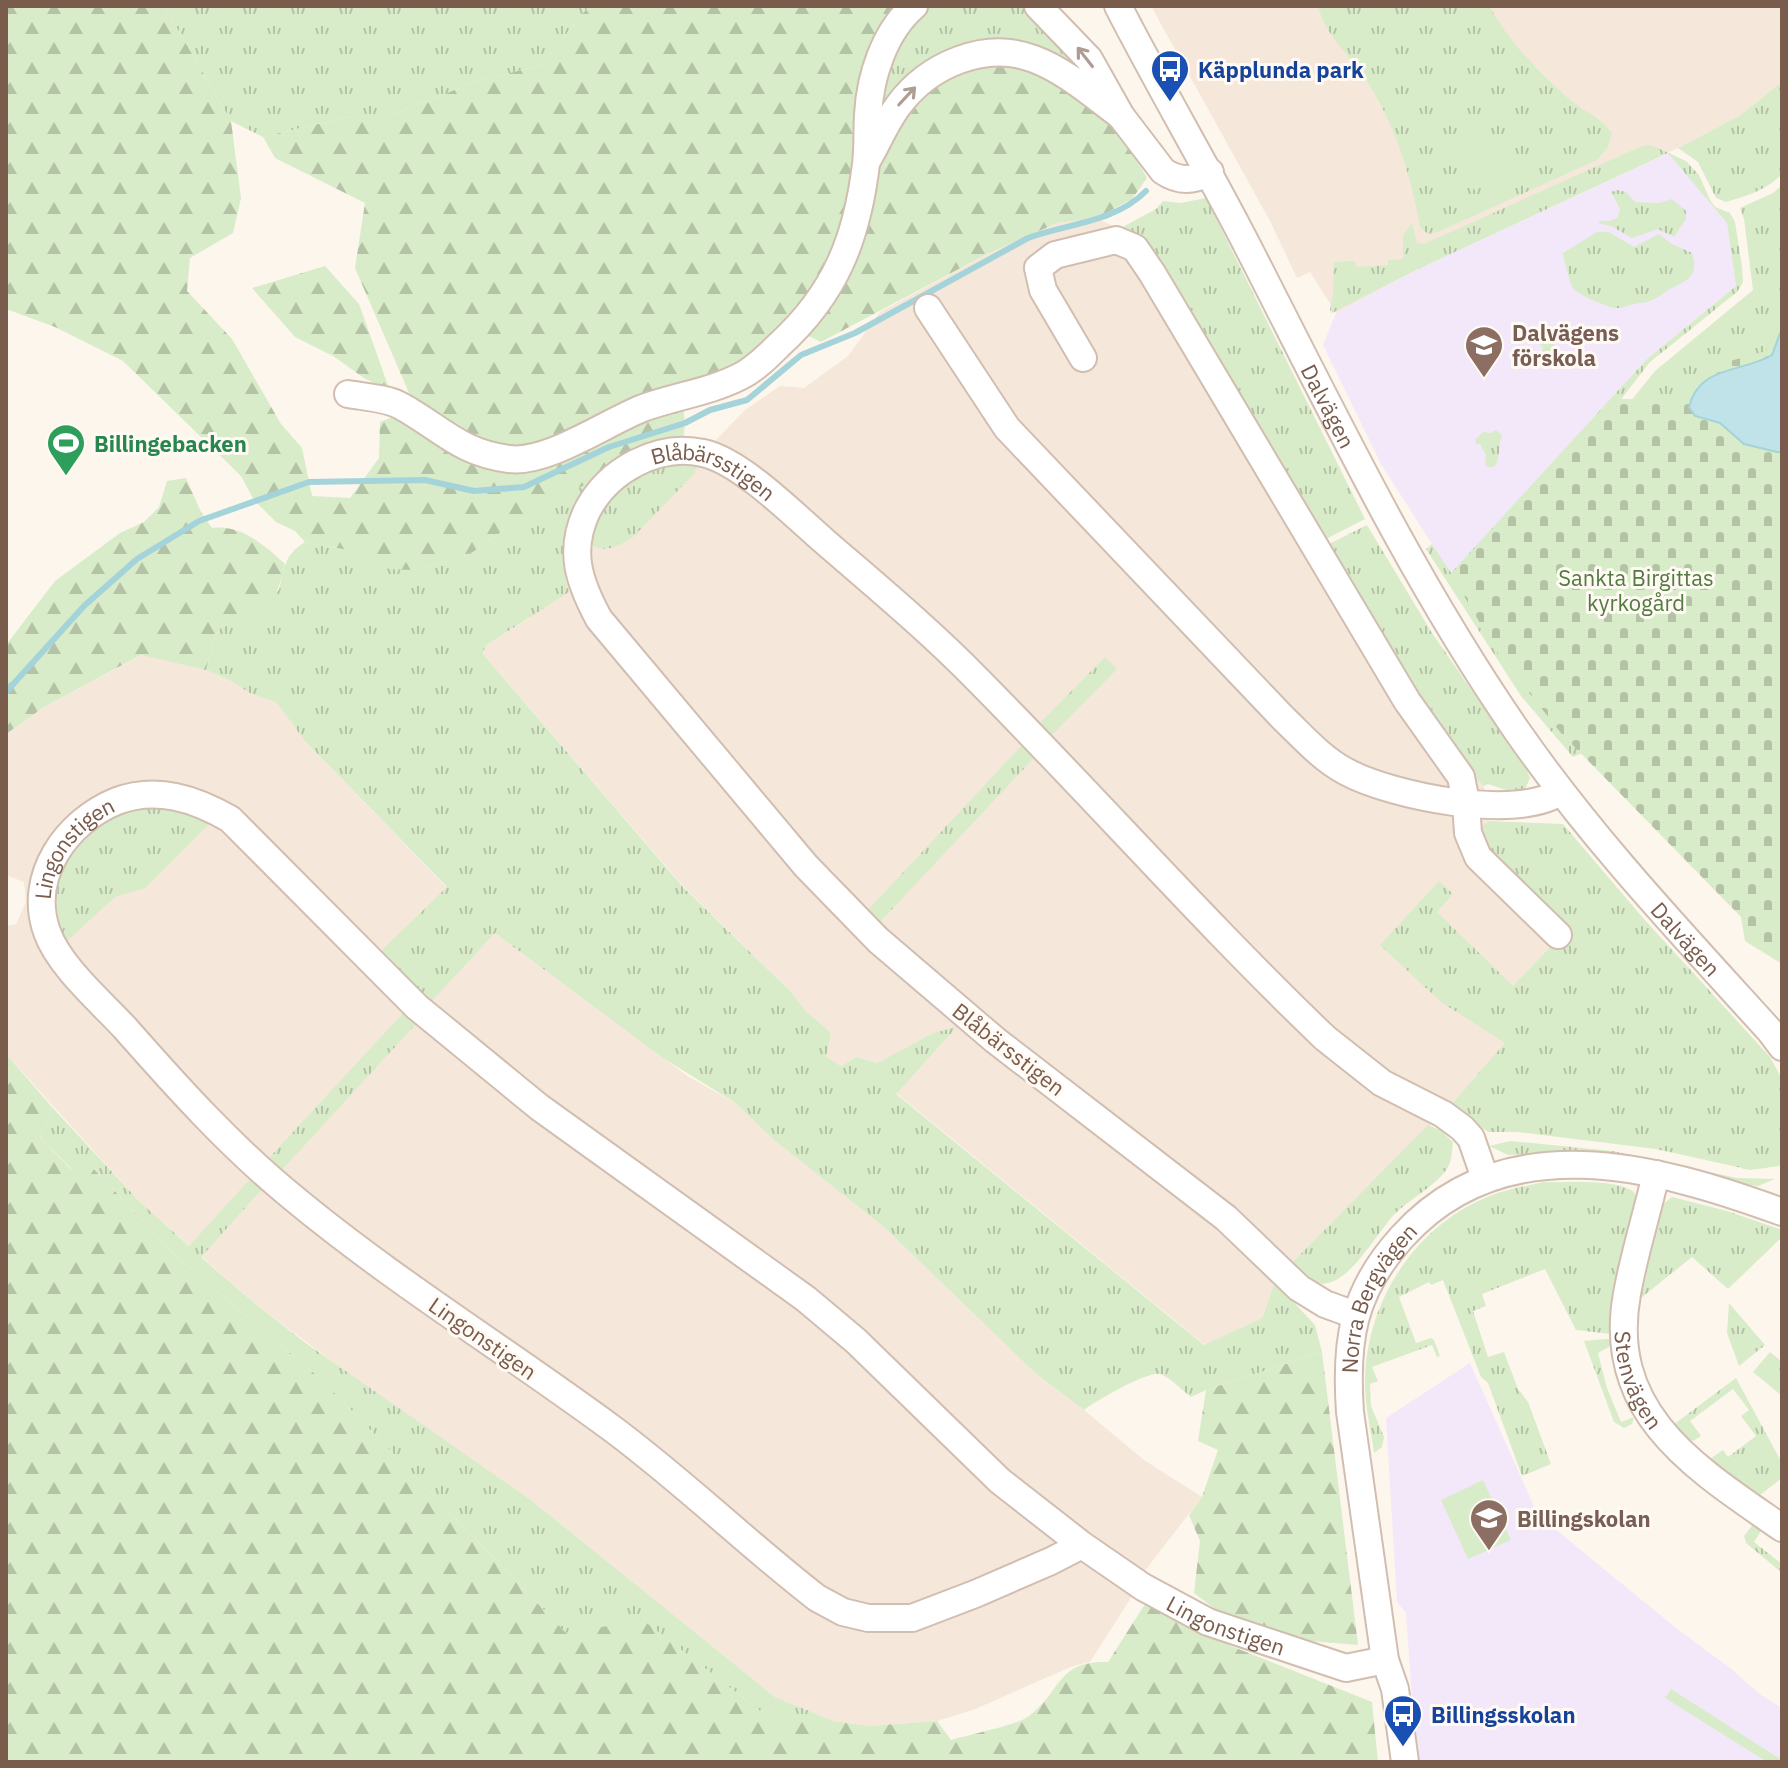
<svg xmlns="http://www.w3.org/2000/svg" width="1788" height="1768" font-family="'IBM Plex Sans',sans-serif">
<defs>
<pattern id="grass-tufts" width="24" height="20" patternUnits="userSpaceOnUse" patternTransform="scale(2)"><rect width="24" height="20" fill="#d8ecc9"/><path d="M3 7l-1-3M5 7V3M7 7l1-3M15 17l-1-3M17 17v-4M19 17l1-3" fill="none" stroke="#b4c2a5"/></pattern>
<pattern id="forest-firs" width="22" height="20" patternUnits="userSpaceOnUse" patternTransform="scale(2)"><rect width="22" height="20" fill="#d8ecc9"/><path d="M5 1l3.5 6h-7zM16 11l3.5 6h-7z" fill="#b4c2a5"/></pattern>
<pattern id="cemetery-stones" width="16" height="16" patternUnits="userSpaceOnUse" patternTransform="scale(2)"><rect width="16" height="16" fill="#d8ecc9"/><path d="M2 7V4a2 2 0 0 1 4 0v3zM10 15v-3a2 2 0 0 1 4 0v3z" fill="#b4c2a5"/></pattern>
</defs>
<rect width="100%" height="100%" fill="#fdf6ec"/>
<g fill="#f5e8da">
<polygon points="1151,6 1782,6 1782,82 1739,116 1678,148 1416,270 1336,313 1310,272 1297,278 1270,221"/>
<polygon points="1097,218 1119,229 1460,764 1484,786 1490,821 1482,827 1566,931 1506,1044 1451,1105 1275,1282 1262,1318 1205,1345 896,1093 956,1028 933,1033 877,1063 856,1057 841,1066 825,1057 831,1033 805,1010 791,992 683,886 483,654 485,646 528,619 565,577 575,515 683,443 714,442 745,410 780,386 804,388 848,356 880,312 987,254 1057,223"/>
<polygon points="142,655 206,670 233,682 250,693 277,703 304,740 447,888 431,1001 495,933 689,1077 734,1102 774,1140 885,1228 1035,1373 1084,1410 1144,1460 1202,1497 1147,1568 1134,1593 1090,1662 1073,1666 973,1710 937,1721 869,1726 834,1721 775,1697 531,1500 361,1383 253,1302 140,1202 6,1054 6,926 16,924 26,902 24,882 6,875 6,734 44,707"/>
</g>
<g fill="#f3e8fa">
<polygon points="1669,153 1727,223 1736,286 1647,359 1451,574 1381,464 1323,345 1336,313 1416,270"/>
<polygon points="1470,1363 1538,1515 1676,1628 1730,1668 1761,1695 1782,1708 1782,1762 1420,1762 1414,1728 1406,1613 1397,1602 1386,1418"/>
</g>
<g fill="url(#grass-tufts)">
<polygon points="164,6 589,6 541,65 475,82 391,115 356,115 263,137 231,121"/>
<polygon points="926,6 1030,6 1096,82 877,132 877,107 893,48"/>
<path d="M1318 6H1489C1508 40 1538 72 1568 98 1585 113 1596 113 1612 133L1608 147 1597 160 1438 232 1428 234 1420 227C1411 176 1396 127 1368 83 1352 57 1325 36 1318 6Z"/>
<path d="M1782 82V174C1767 190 1747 196 1726 202L1716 198 1698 162 1678 148 1739 116Z"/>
<polygon points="1651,145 1686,161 1699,175 1710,200 1715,207 1730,213 1735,222 1742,267 1743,282 1737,292 1650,362 1602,424 1582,753 1573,757 1521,696 1426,549 1432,544 1451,573 1647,359 1736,286 1727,223 1668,153 1416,270 1332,313 1330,310 1333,294 1334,262 1355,261 1356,267 1388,265 1388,260 1403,259 1403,235 1412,223 1417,243 1424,244 1642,146"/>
<polygon points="1782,185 1782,328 1772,355 1689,407 1622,412 1655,371 1753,290 1744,219 1740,208 1773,193"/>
<polygon points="1617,190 1626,192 1635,202 1659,203 1672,199 1686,211 1686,219 1674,237 1658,229 1632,238 1611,226 1598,223 1600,221 1610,221 1618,217 1620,209 1611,192"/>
<polygon points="1206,198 1365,519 1322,541 1119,229 1156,209 1163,201 1181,203"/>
<path d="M1597 232H1609L1634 247 1659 234 1672 244 1692 253C1701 282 1680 281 1664 293 1647 304 1649 301 1630 305 1626 306 1622 308 1618 308 1610 309 1578 295 1573 288 1570 285 1564 259 1563 253Z"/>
<polygon points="1554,329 1558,331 1554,341 1554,360 1550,364 1544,363 1540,357 1543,348 1537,340 1542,330"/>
<path d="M1496 430 1502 435C1497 446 1502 458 1494 467H1488L1485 464 1486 455 1480 444H1475L1476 439 1483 432 1491 433Z"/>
<path d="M668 466H697L694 474 633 537C620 546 604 554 590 544 597 499 629 478 668 466Z"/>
<path d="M610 468 565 578 569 592 485 646 483 654 683 887 791 992 805 1010 831 1033 826 1057 841 1066 856 1057 877 1063 933 1033 957 1027 896 1094 1204 1345 1262 1318 1275 1282 1315 1325 1322 1352 1206 1390 1191 1397C1182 1390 1171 1378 1160 1374 1149 1370 1095 1401 1084 1410L1035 1373 885 1228 774 1140 734 1102 663 1058 495 933 431 1002 379 953 447 887 304 740 277 703 250 693 233 682 206 670 215 636 221 627 279 590C284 568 284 555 305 542L348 550 412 570 452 560 473 552 514 523 529 518Z"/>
<polygon points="1367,525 1432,633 1526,769 1530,778 1525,789 1506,790 1488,784 1484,786 1460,764 1325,546"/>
<polygon points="1105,657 1117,669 1050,737 1038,725"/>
<polygon points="1022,745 1034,758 879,923 867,911"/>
<path d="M162 808 189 811 211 822 145 888 115 897 66 942C41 884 70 827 131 810 140 808 152 808 162 808Z"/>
<polygon points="1490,821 1563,824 1643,918 1770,1057 1782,1079 1782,1158 1779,1166 1751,1170 1656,1149 1517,1132 1488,1132 1451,1105 1505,1043 1441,1002 1380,945 1439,881 1453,894 1437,912 1513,986 1566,931 1479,840 1482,826"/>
<polygon points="404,1012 416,1024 281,1171 268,1159"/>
<polygon points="52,1107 140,1202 189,1246 250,1179 262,1189 201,1257 253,1302 307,1344 531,1500 775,1697 834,1721 830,1728 760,1711 644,1621 566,1633 323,1381 178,1258 89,1164 72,1169 40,1138"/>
<path d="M1428 1125 1440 1130 1453 1142C1452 1150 1452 1160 1448 1167 1436 1187 1408 1199 1392 1217 1376 1235 1352 1278 1328 1283 1313 1287 1302 1272 1291 1264Z"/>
<polygon points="1510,1141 1613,1151 1737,1178 1775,1179 1758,1186 1745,1184 1584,1152 1508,1155 1489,1146"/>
<path d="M1544 1182C1566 1183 1620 1178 1635 1193L1637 1204 1615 1292 1611 1334 1576 1330 1545 1269 1482 1294 1486 1306 1473 1311 1488 1357 1504 1352 1518 1389 1528 1402 1551 1464 1522 1476 1488 1383 1481 1377 1443 1280 1431 1285 1429 1282 1399 1297 1416 1343 1431 1338 1434 1340 1440 1356 1437 1357 1432 1345 1372 1367 1378 1381 1370 1384 1371 1406 1384 1437 1382 1447 1374 1453C1371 1429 1364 1403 1365 1379 1367 1294 1424 1213 1508 1190 1520 1186 1532 1185 1544 1182Z"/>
<polygon points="1672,1197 1727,1211 1782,1230 1782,1237 1728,1289 1692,1257 1641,1298 1662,1205"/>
<polygon points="1729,1303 1765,1345 1739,1366 1727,1333"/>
<polygon points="1605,1339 1609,1339 1612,1345 1598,1353 1607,1388 1621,1422 1634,1417 1632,1424 1624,1428 1614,1422 1584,1341"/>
<polygon points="1770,1352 1782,1362 1782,1396 1753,1372"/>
<polygon points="1736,1378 1782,1463 1782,1478 1760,1495 1710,1459 1723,1450 1728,1457 1756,1436 1741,1416 1749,1410 1733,1389 1690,1421 1701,1436 1693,1441 1682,1436 1673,1425"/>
<polygon points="1754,1523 1762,1529 1754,1542 1782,1564 1782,1573 1746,1543 1744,1536"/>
</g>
<g fill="url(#forest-firs)">
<polygon points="6,6 164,6 231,121 241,198 233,233 190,258 187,291 232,339 281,424 302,448 312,496 350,498 379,458 380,422 400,414 476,465 605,432 683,405 685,423 683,443 639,452 529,518 514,523 473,552 452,560 412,570 389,569 348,550 305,542 295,531 276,522 254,500 241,476 123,361 55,327 6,309"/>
<polygon points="589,6 902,6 828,276 740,369 535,451 486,447 418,406 409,393 355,268 365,203 275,158 263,137 356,115 391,115 475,82 541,65"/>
<polygon points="994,59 1048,73 1109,120 1127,143 1147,178 1132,199 1097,218 1057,223 987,254 821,342 802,333 877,175 900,115 917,92"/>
<polygon points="325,266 359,304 390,391 364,378 333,356 295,337 252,288"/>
<path d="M186 478 201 512 212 528C240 524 265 545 285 564 275 606 266 621 221 627L215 636 206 670 141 655 44 707 6 734V645L55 581 120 533 144 522 159 507 167 481Z"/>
<path d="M6 1054 52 1107 40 1138 71 1169 89 1164 178 1258 323 1381 566 1633 643 1620 760 1711 830 1727 834 1721 869 1726 937 1721 951 1740C967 1735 1018 1725 1029 1716 1063 1690 1056 1661 1108 1662L1147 1601 1231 1646 1372 1702 1378 1762H6Z"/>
<polygon points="1322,1352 1358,1645 1275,1638 1219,1612 1194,1593 1200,1541 1189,1515 1202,1497 1218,1450 1198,1441 1206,1390"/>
</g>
<polygon fill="url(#cemetery-stones)" points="1782,311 1782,964 1745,941 1741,917 1561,733 1499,655 1451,574 1611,399 1683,399 1709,367 1766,351"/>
<g fill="#d8ecc9">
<polygon points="1480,120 1507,172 1474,190 1447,138"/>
<polygon points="1483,1480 1511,1540 1468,1559 1441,1500"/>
<polygon points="1671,1689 1782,1760 1782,1762 1767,1762 1665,1698"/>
</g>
<path fill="#bfe3e8" stroke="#a5d3da" stroke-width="2" d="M1782 328V452H1777L1744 444 1720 423 1695 416 1689 407C1699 365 1742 373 1772 355Z"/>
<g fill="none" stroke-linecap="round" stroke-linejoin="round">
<path stroke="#a5d3da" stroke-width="6" d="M6 692 84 606 137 559 199 521 309 482 425 480 474 491 524 487 609 447 685 423 710 410 747 400 801 355 855 333 1028 238C1069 223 1114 223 1146 191"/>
<g stroke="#d1beb0" stroke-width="30">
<g id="minor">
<path d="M1038 6 1089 59 1121 116 1163 171C1179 182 1193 181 1210 172"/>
<path id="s1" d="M1118 6C1160 88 1207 167 1249 249 1333 413 1412 579 1517 731 1592 839 1682 934 1770 1031L1782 1047"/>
<path d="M868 159C878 142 886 122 898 106 928 65 985 40 1034 59 1066 71 1094 96 1121 116"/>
<path d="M928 308 1007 428 1284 719C1303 737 1321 758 1345 771 1390 796 1518 822 1561 791"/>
<polyline points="1083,358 1043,290 1038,268 1055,255 1116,240 1135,248 1152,273 1407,701 1461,777 1466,802 1468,833 1478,857 1558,935"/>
<path d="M348 394C365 397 387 398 401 406 441 428 460 453 509 459 547 464 605 423 643 408 676 396 710 392 741 376 755 369 768 356 779 345 835 294 857 239 866 164 868 148 867 131 868 115 870 77 884 32 914 6"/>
<path id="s2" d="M1656 1174C1647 1214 1634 1254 1627 1294 1605 1414 1697 1469 1782 1528"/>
<path id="s3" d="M1355 1315 1325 1304 1299 1288 1226 1218 995 1040 878 940 806 866 599 619C579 582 568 551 587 511 608 470 658 443 703 453 741 461 795 516 824 541 876 586 929 630 977 679 1094 797 1205 923 1325 1038L1382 1083 1443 1114 1462 1128 1471 1138 1485 1178"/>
<path id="s4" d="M1082 1545 1051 1561 975 1594 912 1618H868L843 1612 817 1598C746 1543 682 1480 610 1427 504 1349 392 1280 291 1196 230 1146 177 1087 125 1028 100 1001 59 966 47 932 27 876 67 821 117 801 157 786 195 799 230 819L417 1007 539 1107 806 1299 856 1341 1000 1481 1082 1545 1143 1587 1208 1622 1346 1668 1385 1660"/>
<path id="s5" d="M1405 1762 1395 1689 1385 1660 1350 1412C1345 1341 1352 1292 1402 1237 1504 1124 1656 1166 1782 1212"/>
</g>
</g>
<use href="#minor" stroke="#fff" stroke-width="26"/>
</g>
<defs><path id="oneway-shaft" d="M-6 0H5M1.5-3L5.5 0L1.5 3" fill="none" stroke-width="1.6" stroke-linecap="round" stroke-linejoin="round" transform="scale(2)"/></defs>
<g stroke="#af9d94">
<use href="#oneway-shaft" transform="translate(1085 57) rotate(-128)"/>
<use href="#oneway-shaft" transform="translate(907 96) rotate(-47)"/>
</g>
<defs>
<g id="bus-pin" transform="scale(2)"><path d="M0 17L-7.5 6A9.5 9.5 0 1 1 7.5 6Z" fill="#1a4fb4" stroke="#fffaf3"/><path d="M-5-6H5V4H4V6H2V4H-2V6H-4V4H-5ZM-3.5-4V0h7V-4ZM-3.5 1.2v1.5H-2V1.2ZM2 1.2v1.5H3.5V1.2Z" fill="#fff"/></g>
<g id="school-pin" transform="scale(2)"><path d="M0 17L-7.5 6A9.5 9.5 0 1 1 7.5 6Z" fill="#8d6e63" stroke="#fffaf3"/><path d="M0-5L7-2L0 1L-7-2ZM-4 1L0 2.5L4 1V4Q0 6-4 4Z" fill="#fff"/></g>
<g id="stadium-pin" transform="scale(2)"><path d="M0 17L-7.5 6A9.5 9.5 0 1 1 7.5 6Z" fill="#2e9e5b" stroke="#fffaf3"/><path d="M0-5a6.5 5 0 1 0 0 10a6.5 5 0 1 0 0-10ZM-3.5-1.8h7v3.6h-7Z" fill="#fff"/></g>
</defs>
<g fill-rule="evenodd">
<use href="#bus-pin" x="1170" y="69"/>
<use href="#school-pin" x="1484" y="345"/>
<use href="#stadium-pin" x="66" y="443"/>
<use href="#school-pin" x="1489" y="1518"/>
<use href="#bus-pin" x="1403" y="1714"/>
</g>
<g text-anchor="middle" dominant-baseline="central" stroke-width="6" stroke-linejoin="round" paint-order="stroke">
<g font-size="22" font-weight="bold" fill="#164399" stroke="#fffaf3" text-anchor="start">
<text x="1198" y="69">Käpplunda park</text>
<text x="1431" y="1714">Billingsskolan</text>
</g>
<g font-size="22" font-weight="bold" fill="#785e54" stroke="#fffaf3" text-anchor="start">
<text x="1512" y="332">Dalvägens<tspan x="1512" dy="25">förskola</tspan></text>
<text x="1517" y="1518">Billingskolan</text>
</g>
<g font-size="22" fill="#7a5c4d" stroke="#fffaf3">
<text stroke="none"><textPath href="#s1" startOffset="452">Dalvägen</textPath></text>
<text stroke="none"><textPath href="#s3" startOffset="1302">Blåbärsstigen</textPath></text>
<text stroke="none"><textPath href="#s4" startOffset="1404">Lingonstigen</textPath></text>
<text stroke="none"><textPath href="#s1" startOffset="1096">Dalvägen</textPath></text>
<text transform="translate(1009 1049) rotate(38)">Blåbärsstigen</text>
<text stroke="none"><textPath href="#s5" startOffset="476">Norra Bergvägen</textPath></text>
<text transform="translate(483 1338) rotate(35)">Lingonstigen</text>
<text stroke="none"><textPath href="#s2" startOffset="212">Stenvägen</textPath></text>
<text stroke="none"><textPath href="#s4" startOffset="2878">Lingonstigen</textPath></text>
</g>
<g font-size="22" font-weight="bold" fill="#27864d" stroke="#fffaf3" text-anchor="start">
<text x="94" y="443">Billingebacken</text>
</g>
<g font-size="22" fill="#537a41" stroke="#fffaf3">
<text x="1636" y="577">Sankta Birgittas<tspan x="1636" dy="25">kyrkogård</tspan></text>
</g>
</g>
<rect width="1788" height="1768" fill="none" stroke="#7a5c4d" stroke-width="16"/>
</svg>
